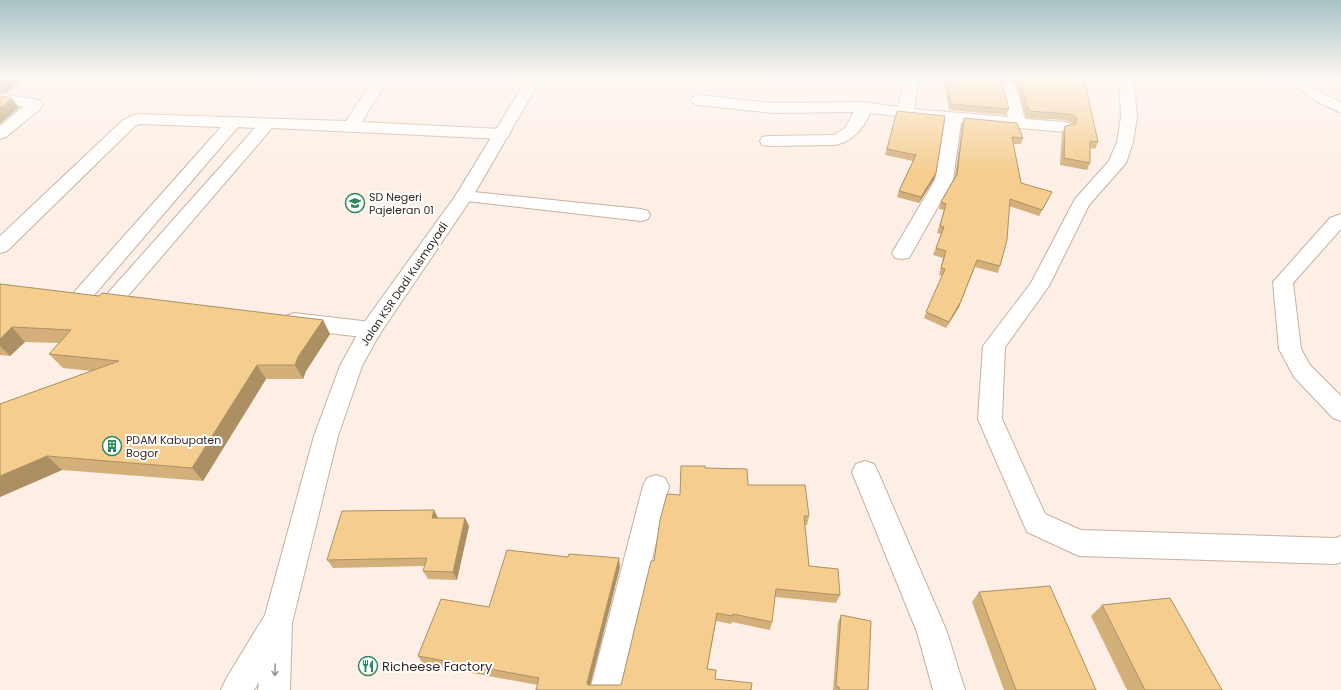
<svg xmlns="http://www.w3.org/2000/svg" width="1341" height="690" font-family="Poppins,sans-serif">
<rect width="100%" height="100%" fill="#fdefe5"/>
<g fill="none" stroke-linecap="round" stroke-linejoin="round">
<g stroke="#c6b0a0" stroke-width="2">
<g id="minor">
<polygon points="375,77 389,77 362,122 502,129 508,131 510,134 508,137 502,139 272,128 121,304 114,306 107,304 104,299 107,294 255,128 238,127 90,300 83,302 76,300 73,295 76,290 221,127 140,124 135,126 7,251 0,253 0,236 123,120 137,114 346,121"/>
<polygon points="608,77 632,77 633,79 631,82 626,83 610,80"/>
<path d="M906 77H920L914 109 1008 117 1000 86 1003 83 1008 81 1013 83 1016 86 1025 119 1065 122 1071 124 1073 127 1071 130 1065 132 961 123 953 180 909 258 902 259 895 258 892 253 935 180 945 121 870 113C863 129 854 140 836 145L768 146 762 145 760 141 762 137 768 136 834 135 845 128 854 112 773 113 698 105 693 103 690 100 693 97 698 95 773 103 864 102 898 107Z"/>
<polygon points="1119,77 1133,77 1137,117 1133,142 1126,163 1089,205 1049,286 1005,347 1002,419 1045,514 1081,530 1336,538 1341,536 1341,562 1336,564 1079,556 1027,532 978,419 983,346 1031,283 1075,199 1109,161 1117,142 1121,117"/>
<polygon points="1285,77 1301,77 1324,94 1341,102 1341,113 1314,100"/>
<polygon points="0,94 35,99 41,101 43,104 39,110 6,137 0,139 0,126 23,107 0,104"/>
<polygon points="464,191 641,209 648,211 650,215 648,219 641,221 458,200 455,196 458,192"/>
<polygon points="1341,214 1341,229 1293,283 1301,349 1310,365 1341,396 1341,421 1333,418 1294,377 1279,349 1273,282 1330,218"/>
<polygon points="294,313 371,322 379,324 382,330 379,336 371,338 294,329 286,326 283,321 286,316"/>
<polygon points="865,461 874,464 878,472 947,632 965,690 933,690 917,632 852,472 856,464"/>
<polygon points="656,475 665,478 669,486 622,690 590,690 643,486 647,478"/>
</g>
</g>
<g stroke="#c6b0a0" stroke-width="2">
<polygon id="secondary" points="528,77 542,77 473,196 379,335 362,366 338,436 292,623 290,690 258,690 259,682 254,690 221,690 226,679 265,615 314,436 340,366 363,324 456,195"/>
</g>
<use href="#minor" fill="#fff" fill-rule="evenodd"/>
<use href="#secondary" fill="#fff" fill-rule="evenodd"/>
</g>
<g fill="#d3b07a">
<polygon points="0,77 25,77 6,93 0,93"/>
<polygon points="943,77 1081,77 1098,142 1095,149 1090,148 1090,163 1087,170 1060,165 1062,133 1065,126 1073,124 1072,123 1065,120 1026,118 1017,86 1009,80 1002,82 1009,109 1006,115 949,110"/>
<polygon points="897,111 936,173 934,179 919,203 897,197 899,191 913,161 885,155"/>
<polygon points="964,118 1023,138 1021,144 1013,144 1021,183 1049,198 1039,216 1009,206 1000,266 998,273 975,267 959,307 946,328 924,318 942,276 939,275 943,258 933,255 941,234 937,233 944,210 939,209 941,202 955,177 962,125"/>
<polygon points="0,284 99,296 323,320 330,334 306,371 303,379 266,379 203,481 62,470 0,497 0,404 91,371 63,368 49,354 59,343 25,342 10,356 0,355"/>
<polygon points="705,468 748,485 809,516 807,525 805,525 809,566 840,595 836,603 775,597 772,622 770,630 732,622 731,624 716,621 707,669 715,679 751,690 538,685 423,664 418,656 489,607 620,567 590,685 621,685 654,561 680,495"/>
<polygon points="434,510 437,518 469,526 457,580 428,579 423,571 425,566 333,568 327,560"/>
<polygon points="979,592 1096,690 1004,690 972,602"/>
<polygon points="1102,605 1222,690 1127,690 1091,616"/>
<polygon points="841,615 868,690 833,690 838,622"/>
</g>
<g fill="#ac9063">
<polygon points="6,77 25,77 6,93 0,85 0,82"/>
<polygon points="1003,77 1010,77 1009,80 1002,82 999,86 1001,80"/>
<polygon points="12,98 19,108 0,124 0,108"/>
<polygon points="936,173 934,179 919,203 921,197"/>
<polygon points="961,301 959,307 946,328 949,322"/>
<polygon points="323,320 330,334 306,371 303,379 295,365 298,357"/>
<polygon points="12,327 25,342 10,356 0,346 0,339"/>
<polygon points="257,365 266,379 203,481 192,468"/>
<polygon points="47,456 62,470 0,497 0,476"/>
<polygon points="434,510 438,518 432,518"/>
<polygon points="465,518 469,526 457,580 453,572"/>
<polygon points="619,558 620,567 589,690 587,683"/>
<polygon points="717,613 716,621 706,676 707,669"/>
</g>
<g fill="#f5cd8e" stroke="#ac9063">
<polygon points="0,77 6,77 0,82"/>
<polygon points="946,77 1003,77 1001,80 1009,109 951,104"/>
<polygon points="1016,77 1081,77 1085,83 1098,142 1090,141 1090,163 1064,158 1065,126 1075,124 1077,119 1075,116 1068,114 1029,111 1020,79"/>
<polygon points="0,96 12,98 0,108"/>
<polygon points="897,111 945,116 936,173 921,197 899,191 916,155 887,149"/>
<polygon points="964,118 1017,123 1023,138 1012,137 1021,183 1052,192 1042,210 1010,199 1007,240 1000,266 977,260 961,301 949,322 926,312 945,269 941,268 946,251 936,248 944,227 940,226 946,204 941,202 957,174"/>
<polygon points="0,284 99,296 102,293 323,320 298,357 295,365 257,365 192,468 47,456 0,476 0,404 119,361 49,354 71,330 12,327 0,339"/>
<polygon points="681,466 705,466 705,468 747,469 748,485 805,485 809,516 804,516 809,566 838,569 840,595 776,589 772,622 733,614 732,616 717,613 707,669 716,670 715,679 752,683 751,690 536,690 539,678 418,656 441,599 489,607 507,550 568,557 569,554 619,558 587,683 588,685 621,685 651,561 654,561 660,520 667,494 680,495"/>
<polygon points="434,510 432,518 465,518 453,572 423,571 427,558 327,560 342,511"/>
<polygon points="1050,586 1096,690 1016,690 979,592"/>
<polygon points="1170,598 1222,690 1145,690 1102,605"/>
<polygon points="841,615 871,621 868,690 839,690 839,687 836,686"/>
</g>
<defs><path id="oneway-shaft" d="M-6 0H5M1.5-3L5.5 0L1.5 3" fill="none" stroke-width="1.6" stroke-linecap="round" stroke-linejoin="round"/></defs>
<use stroke="#9a9592" href="#oneway-shaft" transform="translate(275 670) rotate(92)"/>
<linearGradient id="sky" x2="0" y2="1"><stop stop-color="#a7c2c5"/><stop offset="0.45" stop-color="#fef8f3"/><stop offset="1" stop-color="#fef8f3" stop-opacity="0"/></linearGradient>
<rect width="1341" height="173" fill="url(#sky)"/>
<defs>
<g id="school-ring" transform="scale(1)"><circle r="9.5" fill="#fff" stroke="#2e885d" stroke-width="1.5"/><path d="M0-5L7-2L0 1L-7-2ZM-4 1L0 2.5L4 1V4Q0 6-4 4Z" fill="#2e885d"/></g>
<g id="building-ring" transform="scale(1)"><circle r="9.5" fill="#fff" stroke="#2e885d" stroke-width="1.5"/><path d="M-4-6H4V6H1V3H-1V6H-4ZM-2.5-4.3h1.7v1.8h-1.7ZM.8-4.3h1.7v1.8H.8ZM-2.5-1h1.7V.8h-1.7ZM.8-1h1.7V.8H.8Z" fill="#2e885d"/></g>
<g id="restaurant-ring" transform="scale(1)"><circle r="9.5" fill="#fff" stroke="#2e885d" stroke-width="1.5"/><path d="M-5-6h1v4h1v-4h1v4h1v-4h1v5L-1.5 .5V6h-2V.5L-5-1ZM5-6V6H3V1.5H1.5Q1.5-4 5-6Z" fill="#2e885d"/></g>
</defs>
<g fill-rule="evenodd">
<use href="#school-ring" x="355" y="203"/>
<use href="#building-ring" x="112" y="446"/>
<use href="#restaurant-ring" x="368" y="666"/>
</g>
<g text-anchor="middle" dominant-baseline="central" stroke-width="4" stroke-linejoin="round" paint-order="stroke">
<g font-size="11" fill="#342b24" stroke="#fff" text-anchor="start">
<text x="369" y="197">SD Negeri<tspan x="369" dy="13">Pajeleran 01</tspan></text>
<text x="126" y="440">PDAM Kabupaten<tspan x="126" dy="13">Bogor</tspan></text>
</g>
<g font-size="11" fill="#342b24" stroke="#fff">
<text transform="translate(404 284) rotate(-56)">Jalan KSR Dadi Kusmayadi</text>
</g>
<g font-size="13" fill="#342b24" stroke="#fff" text-anchor="start">
<text x="382" y="666">Richeese Factory</text>
</g>
</g>
</svg>
